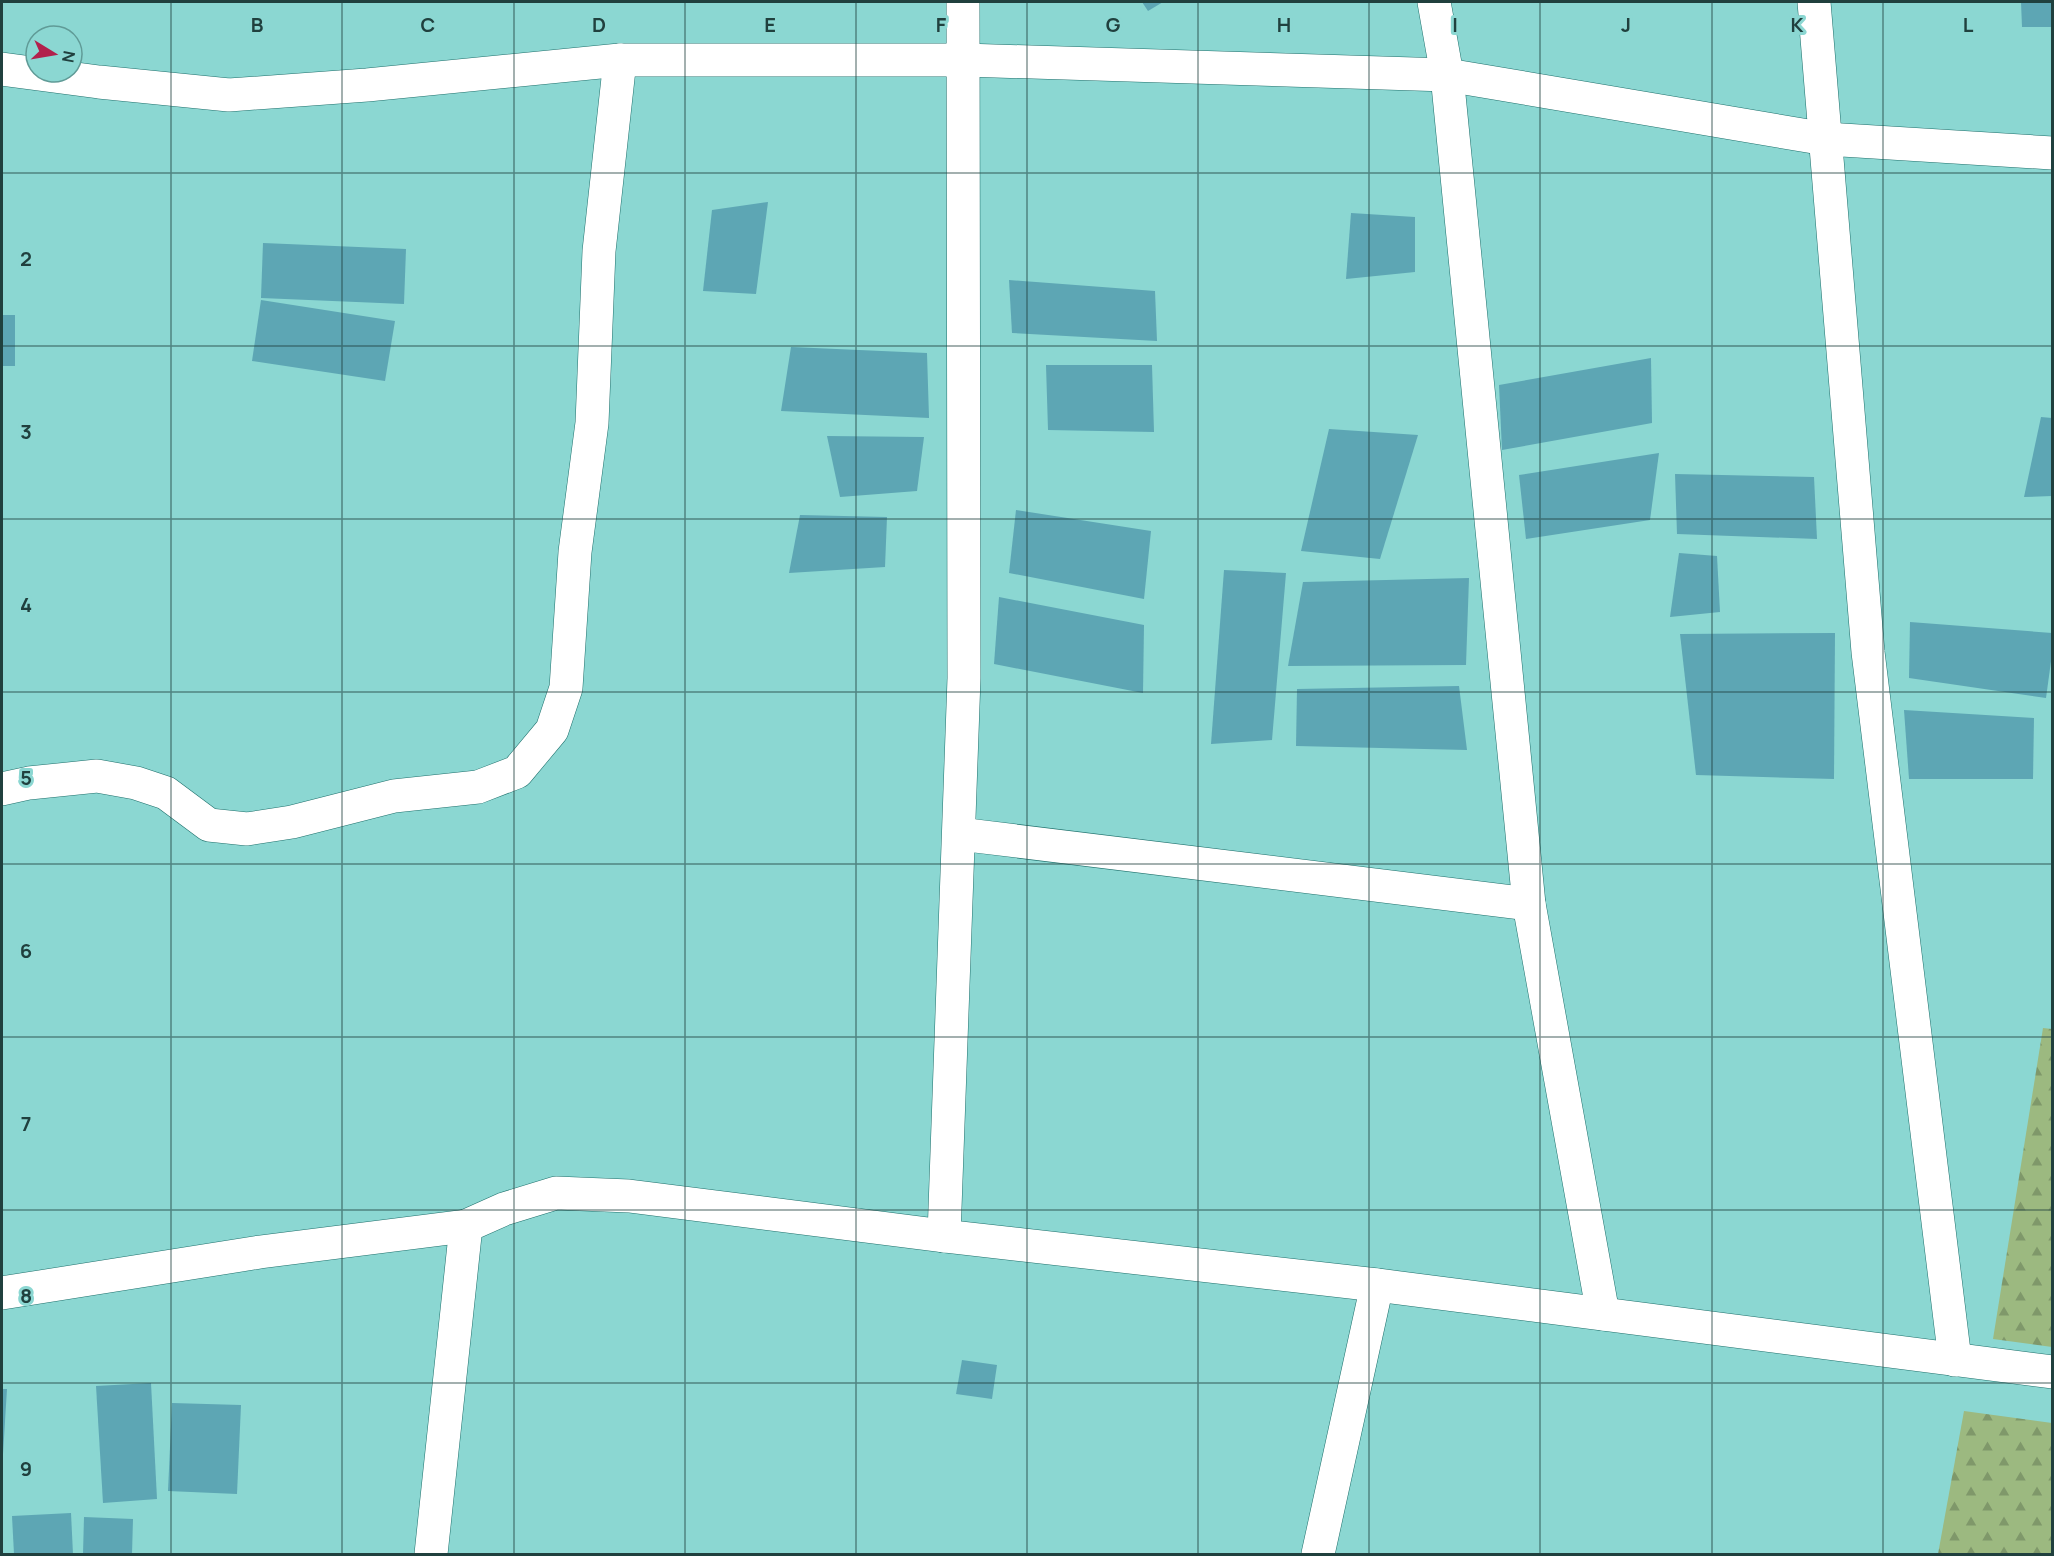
<svg xmlns="http://www.w3.org/2000/svg" width="2054" height="1556" font-family="Manrope,sans-serif">
<defs>
<pattern id="forest-firs" width="22" height="20" patternUnits="userSpaceOnUse" patternTransform="scale(1.5)"><rect width="22" height="20" fill="#9cb980"/><path d="M5 1l3.5 6h-7zM16 11l3.5 6h-7z" fill="#7f986a"/></pattern>
</defs>
<rect width="100%" height="100%" fill="#8bd7d2"/>
<g fill="url(#forest-firs)">
<polygon points="2043,1028 2052,1029 2052,1347 1993,1339"/>
<polygon points="1964,1411 2052,1423 2052,1554 1938,1554"/>
</g>
<g fill="#5da6b4">
<polygon points="1142,2 1163,2 1148,11"/>
<polygon points="2021,2 2052,2 2052,27 2022,27"/>
<polygon points="768,202 756,294 703,291 712,210"/>
<polygon points="1351,213 1415,217 1415,272 1346,279"/>
<polygon points="263,243 406,249 404,304 261,298"/>
<polygon points="1009,280 1155,291 1157,341 1012,333"/>
<polygon points="261,300 395,321 385,381 252,361"/>
<rect x="2" y="315" width="13" height="51"/>
<polygon points="791,347 927,353 929,418 781,411"/>
<polygon points="1651,358 1652,423 1502,450 1499,385"/>
<polygon points="1046,365 1152,365 1154,432 1048,430"/>
<polygon points="2041,417 2052,418 2052,496 2024,497"/>
<polygon points="1329,429 1418,435 1380,559 1301,551"/>
<polygon points="827,436 924,437 917,491 840,497"/>
<polygon points="1659,453 1650,520 1526,539 1519,475"/>
<polygon points="1675,474 1814,477 1817,539 1677,534"/>
<polygon points="1016,510 1151,531 1144,599 1009,573"/>
<polygon points="800,515 887,517 885,567 789,573"/>
<polygon points="1679,553 1717,556 1720,612 1670,617"/>
<polygon points="1224,570 1286,573 1272,740 1211,744"/>
<polygon points="1469,578 1466,665 1288,666 1303,582"/>
<polygon points="999,597 1144,625 1143,693 994,664"/>
<polygon points="1910,622 2052,633 2052,654 2046,698 1909,678"/>
<polygon points="1835,633 1834,779 1696,775 1680,634"/>
<polygon points="1459,686 1467,750 1296,746 1297,689"/>
<polygon points="1904,710 2034,718 2033,779 1909,779"/>
<polygon points="962,1360 997,1365 992,1399 956,1394"/>
<polygon points="151,1383 157,1499 103,1503 96,1386"/>
<polygon points="2,1389 7,1389 3,1454 2,1454"/>
<polygon points="172,1403 241,1405 237,1494 168,1491"/>
<polygon points="71,1513 73,1554 14,1554 12,1516"/>
<polygon points="84,1517 133,1519 132,1554 83,1554"/>
</g>
<g fill="none" stroke-linecap="round" stroke-linejoin="round">
<g stroke="#1e706c" stroke-width="34">
<g id="street">
<polyline points="1434,2 1447,75 1529,904 1603,1314"/>
<polyline points="1814,2 1868,652 1955,1360"/>
<polyline points="2,69 99,82 229,95 367,85 620,60 964,60 1447,75 1826,139 2052,153"/>
<polyline points="2,789 29,783 97,776 136,783 166,793 209,825 247,829 292,822 394,796 478,787 517,772 552,730 566,688 575,552 592,423 599,251 620,60"/>
<polyline points="959,834 1529,904"/>
<polyline points="944,1236 964,678 963,2"/>
<polyline points="2,1293 260,1252 466,1226"/>
<polyline points="431,1554 466,1226 504,1209 556,1193 629,1196 944,1236 1377,1285 2052,1372"/>
<polyline points="1318,1554 1377,1285"/>
</g>
</g>
<use href="#street" stroke="#fff" stroke-width="33"/>
</g>
<path fill="none" stroke="#20403e" stroke-width="1.5" stroke-opacity="0.55" d="M171 2V1554M342 2V1554M514 2V1554M685 2V1554M856 2V1554M1027 2V1554M1198 2V1554M1369 2V1554M1540 2V1554M1712 2V1554M1883 2V1554M2 173H2052M2 346H2052M2 519H2052M2 692H2052M2 864H2052M2 1037H2052M2 1210H2052M2 1383H2052"/>
<g font-size="20" text-anchor="middle" font-weight="bold" fill="#20403e" stroke="#8bd7d2" stroke-width="6" stroke-linejoin="round" paint-order="stroke">
<text x="257" y="32">B</text>
<text x="428" y="32">C</text>
<text x="599" y="32">D</text>
<text x="770" y="32">E</text>
<text x="941" y="32">F</text>
<text x="1113" y="32">G</text>
<text x="1284" y="32">H</text>
<text x="1455" y="32">I</text>
<text x="1626" y="32">J</text>
<text x="1797" y="32">K</text>
<text x="1968" y="32">L</text>
<text x="26" y="266">2</text>
<text x="26" y="439">3</text>
<text x="26" y="612">4</text>
<text x="26" y="785">5</text>
<text x="26" y="958">6</text>
<text x="26" y="1131">7</text>
<text x="26" y="1303">8</text>
<text x="26" y="1476">9</text>
</g>
<rect width="2054" height="1556" fill="none" stroke="#20403e" stroke-width="6"/>
<g transform="translate(54 54) rotate(101)"><circle r="28" fill="#8bd7d2" stroke="#609b97" stroke-width="1.5"/>
<path d="M0-4.5L10 22L0 15L-10 22Z" fill="#b2214c"/>
<text y="-9" font-size="16" font-weight="bold" text-anchor="middle" fill="#20403e">N</text>
</g>
</svg>
